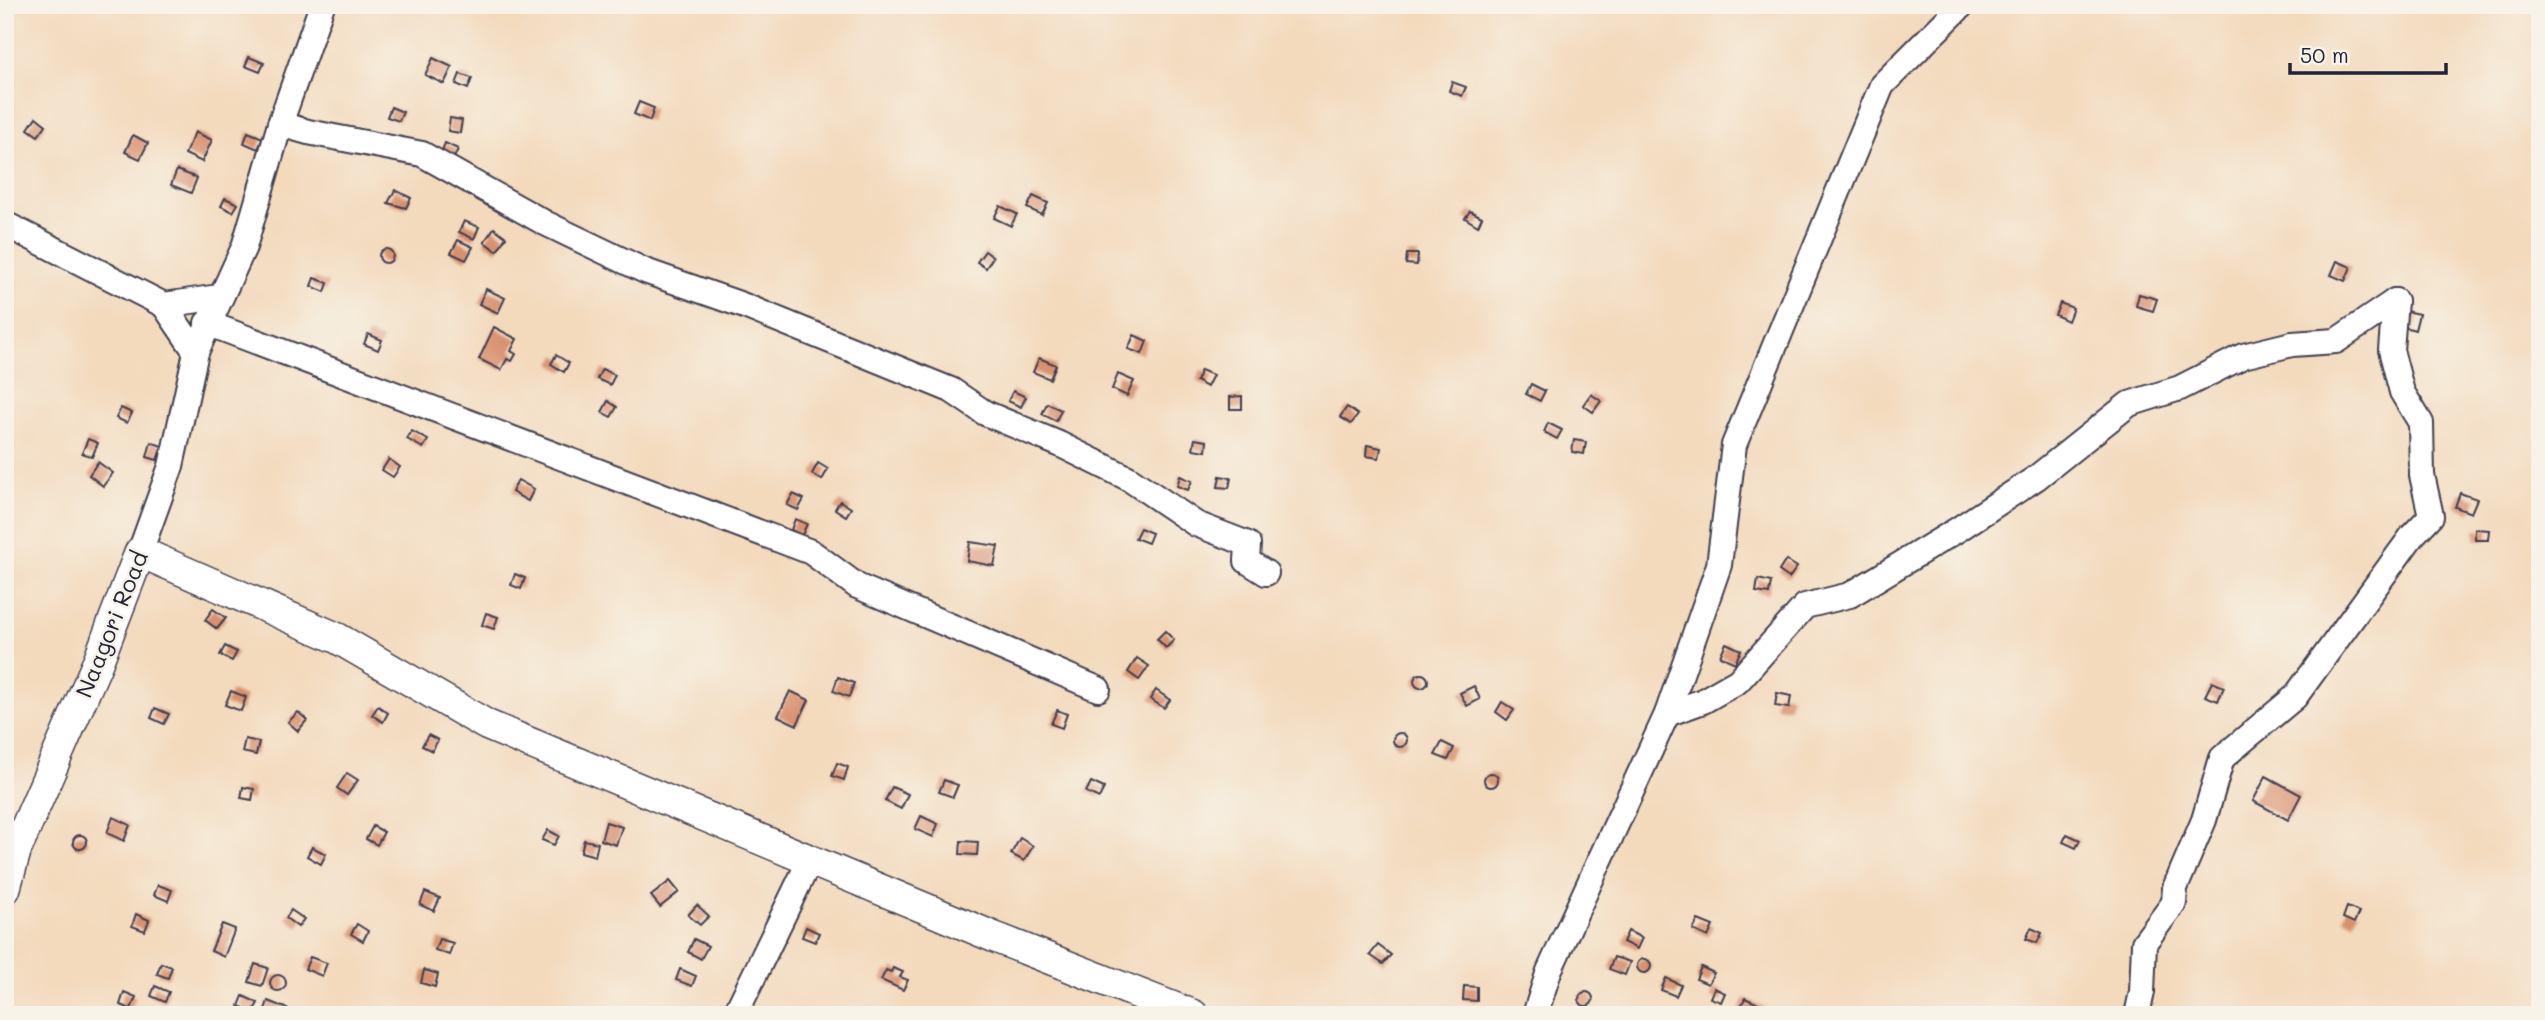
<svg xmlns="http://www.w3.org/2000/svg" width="2545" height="1020" font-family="Mali,sans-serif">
<rect width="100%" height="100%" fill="#f7f3e8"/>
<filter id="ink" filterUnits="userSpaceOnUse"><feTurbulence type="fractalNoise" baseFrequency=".0143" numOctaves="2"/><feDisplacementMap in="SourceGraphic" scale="14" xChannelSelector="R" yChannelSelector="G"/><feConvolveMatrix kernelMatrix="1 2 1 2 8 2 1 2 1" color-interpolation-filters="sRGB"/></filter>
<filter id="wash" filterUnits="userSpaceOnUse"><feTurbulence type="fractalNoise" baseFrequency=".00686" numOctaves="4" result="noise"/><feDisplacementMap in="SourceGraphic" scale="28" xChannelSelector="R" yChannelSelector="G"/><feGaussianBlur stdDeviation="1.57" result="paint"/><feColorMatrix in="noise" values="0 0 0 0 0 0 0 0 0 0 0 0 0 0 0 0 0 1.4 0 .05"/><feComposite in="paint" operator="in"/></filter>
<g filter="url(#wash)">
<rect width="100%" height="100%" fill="#f3dabd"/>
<g id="blocks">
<g fill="#d8916f">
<polygon points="249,57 264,63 260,72 245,66"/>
<polygon points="433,58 452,67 444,84 425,75"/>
<polygon points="460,74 472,78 468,89 456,84"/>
<polygon points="1452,82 1466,87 1462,96 1449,91"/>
<polygon points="639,102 654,108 650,121 634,114"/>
<polygon points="391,107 403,112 399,121 387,117"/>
<polygon points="36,117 46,125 38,136 28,129"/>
<polygon points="450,118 462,120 460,133 448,131"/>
<polygon points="195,132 212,140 202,162 185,154"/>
<polygon points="248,132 263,138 258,149 244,143"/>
<polygon points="133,135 148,143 140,159 125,152"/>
<polygon points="445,143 458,149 454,158 441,153"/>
<polygon points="177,170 197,178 191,193 171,185"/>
<polygon points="395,190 411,198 406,208 388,203"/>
<polygon points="1033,196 1048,203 1042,215 1027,208"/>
<polygon points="225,198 238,204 233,212 221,206"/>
<polygon points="1000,206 1017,214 1011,226 994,218"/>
<polygon points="1470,211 1482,217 1478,226 1465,218"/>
<polygon points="464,221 479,227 474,239 459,232"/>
<polygon points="494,228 506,237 497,251 484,242"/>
<polygon points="458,240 473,247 466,260 451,253"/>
<circle cx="386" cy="256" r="7"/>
<polygon points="985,251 993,257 986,268 977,262"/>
<polygon points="1407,254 1418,254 1417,265 1406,264"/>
<polygon points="2337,261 2351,267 2345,281 2331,275"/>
<polygon points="314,278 328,283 325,292 311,286"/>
<polygon points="486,289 505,298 498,313 479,304"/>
<polygon points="2139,294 2157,299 2153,311 2136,306"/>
<polygon points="2060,303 2073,308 2068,321 2055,315"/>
<polygon points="2405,311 2419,314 2415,330 2401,326"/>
<polygon points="494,327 517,339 511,351 516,354 512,361 507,359 501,370 479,359"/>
<polygon points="368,334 382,340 378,350 364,344"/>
<polygon points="1134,335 1147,341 1142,354 1128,349"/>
<polygon points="556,355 569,363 564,372 551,364"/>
<polygon points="1039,358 1056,365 1050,379 1033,372"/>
<polygon points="602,369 615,375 610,385 597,379"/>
<polygon points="1201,370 1213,375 1207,387 1196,381"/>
<polygon points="1118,374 1134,381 1127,396 1112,389"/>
<polygon points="1531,384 1545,391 1540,401 1526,394"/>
<polygon points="1013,391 1026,397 1021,407 1008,401"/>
<polygon points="1591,394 1601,401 1593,412 1583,405"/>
<polygon points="1242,396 1242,409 1230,409 1230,397"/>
<polygon points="608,401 617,407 611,417 602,412"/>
<polygon points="1047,403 1061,410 1056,421 1042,414"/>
<polygon points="1347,407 1358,415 1351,424 1340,417"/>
<polygon points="121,408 132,413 127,423 116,418"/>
<polygon points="1548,423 1562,430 1557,439 1544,432"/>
<polygon points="412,431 428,440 423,448 407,439"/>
<polygon points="88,439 98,443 92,457 82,453"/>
<polygon points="1195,439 1207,441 1206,451 1193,449"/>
<polygon points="1574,440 1586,442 1584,454 1572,452"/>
<polygon points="151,442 162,446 157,460 147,457"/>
<polygon points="1367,445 1381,448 1379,458 1366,456"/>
<polygon points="389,459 400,467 393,477 382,470"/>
<polygon points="98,462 113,473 103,486 89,475"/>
<polygon points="818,463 828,469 822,480 812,474"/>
<polygon points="1180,476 1192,481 1188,490 1177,486"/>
<polygon points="1220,476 1231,478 1229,488 1218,487"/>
<polygon points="518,480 534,489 528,501 512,492"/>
<polygon points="2460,493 2477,499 2471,513 2455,507"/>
<polygon points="793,494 804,499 798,510 787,505"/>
<polygon points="840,501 851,508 846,516 835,509"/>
<polygon points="795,519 807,524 802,535 791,530"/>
<polygon points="1140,528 1152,533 1148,543 1135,538"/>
<polygon points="2475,529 2489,530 2488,540 2475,540"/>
<polygon points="970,542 998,546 994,566 967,561"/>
<polygon points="1786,560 1797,567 1789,578 1779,571"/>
<polygon points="515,574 525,578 521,589 511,585"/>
<polygon points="1758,579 1771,582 1769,594 1756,592"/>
<polygon points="213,609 226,618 217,629 205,620"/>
<polygon points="486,613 498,617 494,629 482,625"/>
<polygon points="1165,631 1174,640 1166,648 1157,639"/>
<polygon points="1726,643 1741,650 1735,663 1720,656"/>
<polygon points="225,646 237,652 232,661 220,655"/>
<polygon points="1137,658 1149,666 1139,680 1128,672"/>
<circle cx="1421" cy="681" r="7"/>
<polygon points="838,677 854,683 849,697 833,691"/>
<polygon points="2212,682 2224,687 2218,701 2205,696"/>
<polygon points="1474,686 1480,699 1467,706 1460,693"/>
<polygon points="1156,690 1170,700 1164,708 1150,699"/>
<polygon points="231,691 246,697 241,711 225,705"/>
<polygon points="790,691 809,700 797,725 778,716"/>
<polygon points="1777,693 1791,696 1789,708 1775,706"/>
<polygon points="1502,702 1514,710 1507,720 1496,712"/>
<polygon points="378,706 388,713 383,722 372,715"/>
<polygon points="155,708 169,714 164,724 151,718"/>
<polygon points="1057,710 1067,714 1062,728 1051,724"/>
<polygon points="298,712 307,720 298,731 288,722"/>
<circle cx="1400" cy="740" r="7"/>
<polygon points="428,735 438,740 432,751 422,746"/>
<polygon points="245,739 259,742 256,755 242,752"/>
<polygon points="1442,742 1454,748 1448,760 1435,755"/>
<polygon points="837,763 848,767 844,780 832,776"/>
<polygon points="347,773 358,780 347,795 337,788"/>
<circle cx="1491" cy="780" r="7"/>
<polygon points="2266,776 2301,795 2288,820 2253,801"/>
<polygon points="944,780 958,785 953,797 939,792"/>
<polygon points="1091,782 1104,788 1099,798 1086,792"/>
<polygon points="243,787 254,789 252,800 241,798"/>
<polygon points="892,787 908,794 901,809 885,801"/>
<polygon points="921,816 938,824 933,837 915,829"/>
<polygon points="113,817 130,825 124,841 107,833"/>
<polygon points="606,822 622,827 616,845 601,840"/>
<polygon points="373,826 384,832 377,845 366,839"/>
<polygon points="548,830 559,836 554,845 542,840"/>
<polygon points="2067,834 2080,840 2076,848 2063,842"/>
<circle cx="80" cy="842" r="7"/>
<polygon points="1020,838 1033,846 1024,861 1011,854"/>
<polygon points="584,840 598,843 595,856 581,852"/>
<polygon points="961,841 978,842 977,855 960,854"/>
<polygon points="312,847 326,854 321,864 307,856"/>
<polygon points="670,881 679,892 660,907 651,896"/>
<polygon points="158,885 172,890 168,901 154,895"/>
<polygon points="425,892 440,898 434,911 420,905"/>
<polygon points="697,905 709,916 700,925 688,915"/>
<polygon points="2347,907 2359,912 2354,923 2343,918"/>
<polygon points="291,910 304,919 298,927 286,918"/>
<polygon points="136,914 149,920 145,931 132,926"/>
<polygon points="1698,920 1713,926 1708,937 1693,930"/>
<polygon points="222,924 235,929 224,957 211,951"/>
<polygon points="357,924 368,931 363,941 351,934"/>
<polygon points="806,927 819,933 815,942 802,937"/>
<polygon points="2031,928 2042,933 2037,943 2026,939"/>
<polygon points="1628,931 1642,938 1637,949 1623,942"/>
<polygon points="439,939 453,943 449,955 435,950"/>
<polygon points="694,939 708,946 701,959 688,952"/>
<polygon points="1378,945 1391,955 1383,964 1370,955"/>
<polygon points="310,957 327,963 322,976 305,969"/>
<polygon points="1614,957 1630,962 1625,975 1609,969"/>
<circle cx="1644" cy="966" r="7"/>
<polygon points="161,963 172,967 168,978 157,974"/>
<polygon points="255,964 268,968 262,986 249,982"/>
<polygon points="1701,967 1714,973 1708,984 1696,979"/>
<polygon points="893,968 903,972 900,977 908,980 903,990 881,980 886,970 891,972"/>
<polygon points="680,969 696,976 692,986 676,980"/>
<polygon points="424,970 438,974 435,987 421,983"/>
<circle cx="278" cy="983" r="8"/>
<polygon points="1666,978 1681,985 1676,996 1661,990"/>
<polygon points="155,986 169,992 165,1002 151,996"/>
<polygon points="1464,986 1477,987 1477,1001 1463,1000"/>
<polygon points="1714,988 1725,993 1721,1002 1710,998"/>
<polygon points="124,992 136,997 131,1009 120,1005"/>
<circle cx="1586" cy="999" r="7"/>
<polygon points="243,996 258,1003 253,1012 239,1006"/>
<polygon points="1745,998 1765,1007 1761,1015 1738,1012"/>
<polygon points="268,1001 288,1009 286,1015 263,1015"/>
</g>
</g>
</g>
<g filter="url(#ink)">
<use href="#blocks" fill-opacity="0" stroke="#413e4e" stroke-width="2"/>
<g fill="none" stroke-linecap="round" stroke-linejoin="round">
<g stroke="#413e4e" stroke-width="28">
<g id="minor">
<polyline points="280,124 308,132 422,154 545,223 645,271 742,305 951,390 985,413 1059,444 1128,478 1196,524 1248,544 1247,561 1266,573"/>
<polyline points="5,224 164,305 196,352"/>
<polyline points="164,305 219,297"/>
<polyline points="207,323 811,552 857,586 1098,689"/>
<polyline points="140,552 171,466 196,352 244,247 280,124 322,5"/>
<polyline points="1667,714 1703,701 1738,681 1805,606 1850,595 1957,530 2036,478 2129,404 2180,388 2243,356 2292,344 2336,341 2395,301"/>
<polyline points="735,1015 810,860"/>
<polyline points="1535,1015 1549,971 1667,714 1719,565 1734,445 1882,85 1962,5"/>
<polyline points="2137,1015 2142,992 2144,943 2174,903 2175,888 2204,820 2222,758 2295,697 2412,536 2431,516 2422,475 2421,423 2402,392 2391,350 2395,301"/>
</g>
</g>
<g stroke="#413e4e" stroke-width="33">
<polyline id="tertiary" points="5,889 16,850 97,664 140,552 337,638 487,725 994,937 1193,1015"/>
</g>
<use href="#minor" stroke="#fff" stroke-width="24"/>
<use href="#tertiary" stroke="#fff" stroke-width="30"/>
</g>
</g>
<g text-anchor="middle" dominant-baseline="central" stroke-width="5" stroke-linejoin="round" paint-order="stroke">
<g font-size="23" fill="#22223b" stroke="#f7f3e8">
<text transform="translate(111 624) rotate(-68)">Naagori Road</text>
</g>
</g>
<rect width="2545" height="1020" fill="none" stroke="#f7f3e8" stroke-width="28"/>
<path d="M2290 63v10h156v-10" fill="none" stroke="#22223b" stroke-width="3.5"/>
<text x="2300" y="63" font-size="21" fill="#22223b" stroke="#f7f3e8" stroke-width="5" paint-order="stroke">50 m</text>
</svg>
